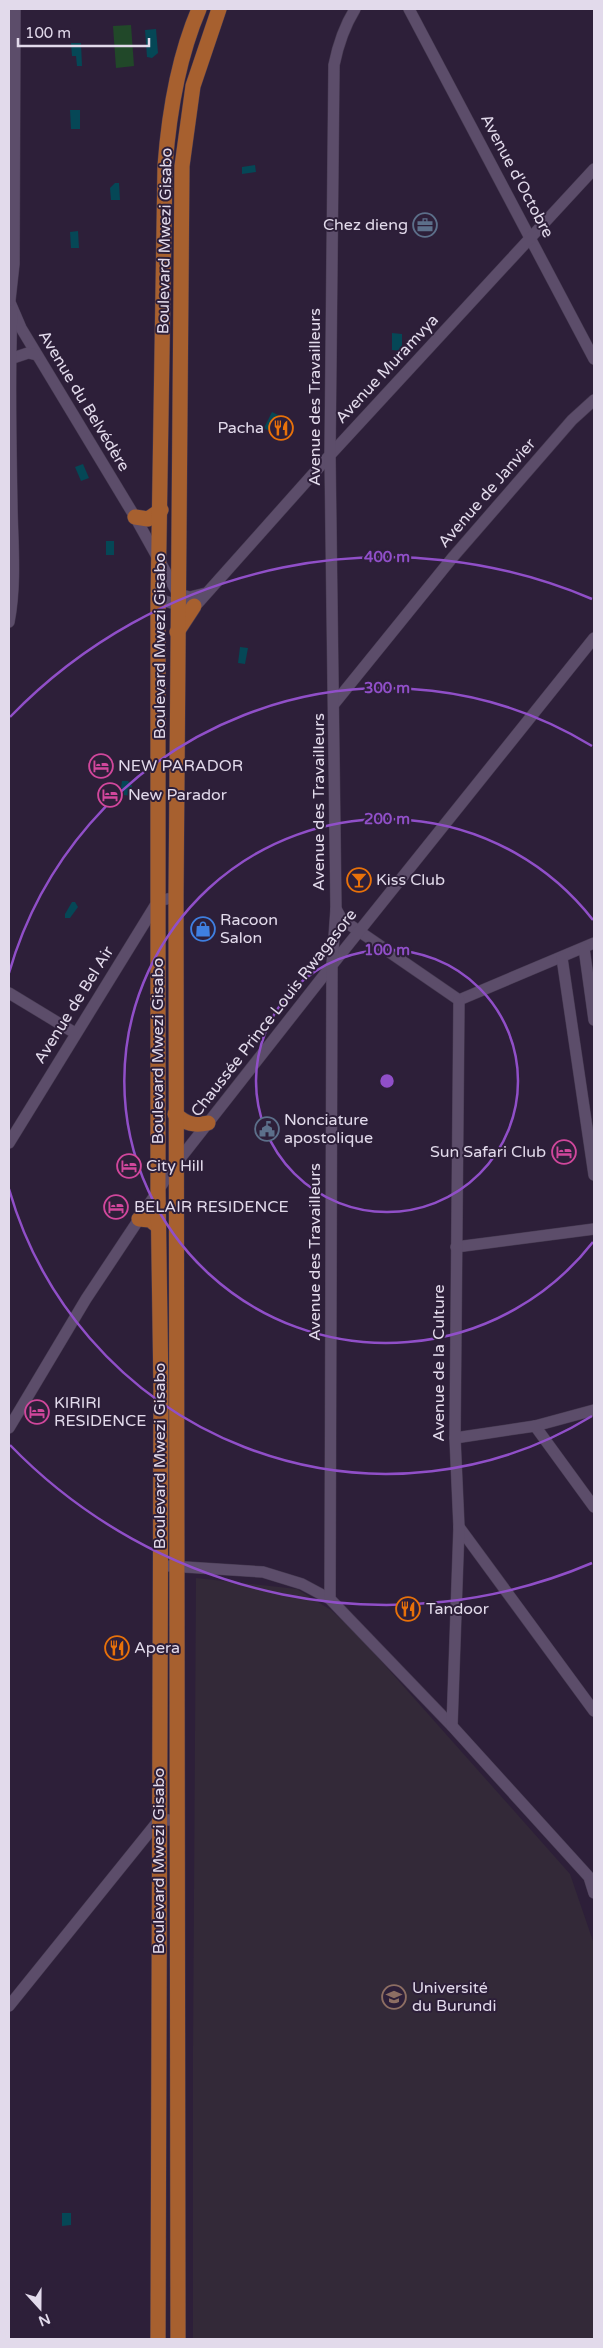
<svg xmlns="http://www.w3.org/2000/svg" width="603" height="2348" font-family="'Varela Round',sans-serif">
<rect width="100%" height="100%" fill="#2d1f39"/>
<polygon fill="#332938" points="196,1578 297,1589 331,1610 358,1635 570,1874 594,1944 594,2339 193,2339 193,2051"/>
<polygon fill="#214829" points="131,25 134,66 116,68 113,26"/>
<g fill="#054756">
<polygon points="156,29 158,53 152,58 147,57 145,30"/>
<polygon points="71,43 81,43 82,66 77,66 76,56 72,56"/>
<polygon points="70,110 80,110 80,129 71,129"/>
<polygon points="255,165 256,172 242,174 242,167"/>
<polygon points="115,183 119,183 120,200 111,200 110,188"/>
<polygon points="78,231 79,248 71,248 70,232"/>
<polygon points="392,333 402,334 402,351 392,350"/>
<polygon points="272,412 280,416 272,432 264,428"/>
<polygon points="83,464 89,478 81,481 75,467"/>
<rect x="106" y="541" width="8" height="14"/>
<polygon points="240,647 248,648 245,664 238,663"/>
<polygon points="122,781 128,781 132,786 131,796 124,795 124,789 121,788"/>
<polygon points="72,902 75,902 78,907 70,918 65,918 65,914"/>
<polygon points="62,2213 71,2213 71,2225 62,2226"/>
</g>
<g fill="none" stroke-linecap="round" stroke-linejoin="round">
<g stroke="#463a51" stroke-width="12">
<g id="minor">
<polyline points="409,9 594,359"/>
<polyline points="9,300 21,328 135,517 178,594 190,597 206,593"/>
<polyline points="10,300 14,264 15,9"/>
<polyline points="10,359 28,353 37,355"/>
<polyline points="158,599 185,607 198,603 330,455 594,169"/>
<path d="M9 622C16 586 13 547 12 511 11 444 9 378 12 311"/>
<polyline points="334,704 453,557 572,420 594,400"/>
<polyline points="336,909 341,918 350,925 459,1000 594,943"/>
<polyline points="584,948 594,1020"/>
<polyline points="562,958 594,1175"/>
<polyline points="9,993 75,1033"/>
<polyline points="9,1143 158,901 176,897"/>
<polyline points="456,1247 594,1229"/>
<polyline points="535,1426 594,1507"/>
<polyline points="9,1428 86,1299 175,1165 332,965 594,638"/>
<polyline points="455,1438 535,1426 594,1410"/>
<polyline points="459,1527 594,1711"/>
<polyline points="169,1566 263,1572 302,1584 330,1599 452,1726 589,1877 594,1893"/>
<path d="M330 1599 332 965 336 909 330 455 334 65C338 45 344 27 355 9"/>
<polyline points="452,1726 459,1527 455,1438 459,1000"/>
<polyline points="9,2006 159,1820 177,1820"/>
</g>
</g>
<g stroke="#463a51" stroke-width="16">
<g id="major">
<polyline points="135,517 148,519 161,510"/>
<polyline points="177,632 194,606"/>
<path d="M175 1114C186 1124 194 1126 208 1123"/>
<polyline points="139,1219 150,1220 158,1226"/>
<path d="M158 2339 161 1391 158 1189V603L165 166C169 113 178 58 199 9"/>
<polyline points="178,2339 176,897 182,166 193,86 219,9"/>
</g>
</g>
<use href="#minor" stroke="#5c4d6a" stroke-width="11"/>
<use href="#major" stroke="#a7602f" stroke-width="15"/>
</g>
<g fill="none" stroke="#904fc8" stroke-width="2.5">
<circle cx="387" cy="1081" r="131"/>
<path d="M593 1242A262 262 0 1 1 593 920"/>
<path d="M592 1416A393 393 0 0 1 9 1189M9 973A393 393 0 0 1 592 746"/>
<path d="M592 1563A524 524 0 0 1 10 1445M10 717A524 524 0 0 1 592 599"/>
</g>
<defs>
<g id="office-ring" transform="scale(1.25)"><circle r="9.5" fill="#2d1f39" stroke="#5c6f8a" stroke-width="1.5"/><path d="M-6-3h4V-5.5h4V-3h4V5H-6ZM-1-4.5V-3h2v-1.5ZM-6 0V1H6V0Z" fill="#5c6f8a"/></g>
<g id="restaurant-ring" transform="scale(1.25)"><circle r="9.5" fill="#2d1f39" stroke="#e8710a" stroke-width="1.5"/><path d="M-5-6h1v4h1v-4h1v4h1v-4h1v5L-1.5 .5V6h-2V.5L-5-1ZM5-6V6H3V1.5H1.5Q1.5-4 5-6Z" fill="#e8710a"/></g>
<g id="hotel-ring" transform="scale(1.25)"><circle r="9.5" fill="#2d1f39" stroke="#d1479c" stroke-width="1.5"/><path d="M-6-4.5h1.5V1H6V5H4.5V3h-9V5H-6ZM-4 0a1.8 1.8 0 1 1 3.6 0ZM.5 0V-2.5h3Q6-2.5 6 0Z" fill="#d1479c"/></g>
<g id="bar-ring" transform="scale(1.25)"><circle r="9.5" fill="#2d1f39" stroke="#e8710a" stroke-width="1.5"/><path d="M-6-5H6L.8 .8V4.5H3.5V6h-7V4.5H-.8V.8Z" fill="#e8710a"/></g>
<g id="shop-ring" transform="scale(1.25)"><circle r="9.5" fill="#2d1f39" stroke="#3f7fe0" stroke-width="1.5"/><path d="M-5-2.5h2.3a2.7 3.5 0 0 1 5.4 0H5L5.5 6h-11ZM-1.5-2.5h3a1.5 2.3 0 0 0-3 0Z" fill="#3f7fe0"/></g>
<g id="civic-ring" transform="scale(1.25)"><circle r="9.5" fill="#2d1f39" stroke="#5c6f8a" stroke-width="1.5"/><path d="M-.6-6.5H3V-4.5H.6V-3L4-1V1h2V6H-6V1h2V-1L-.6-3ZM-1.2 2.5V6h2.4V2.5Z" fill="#5c6f8a"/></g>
<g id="university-ring" transform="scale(1.25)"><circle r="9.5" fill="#2d1f39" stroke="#8d6e63" stroke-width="1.5"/><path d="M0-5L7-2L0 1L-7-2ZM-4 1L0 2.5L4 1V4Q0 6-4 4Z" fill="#8d6e63"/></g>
</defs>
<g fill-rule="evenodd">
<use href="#office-ring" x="425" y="225"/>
<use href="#restaurant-ring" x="281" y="428"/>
<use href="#hotel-ring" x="101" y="766"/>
<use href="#hotel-ring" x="110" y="795"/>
<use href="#bar-ring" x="359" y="880"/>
<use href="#shop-ring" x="203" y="929"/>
<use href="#civic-ring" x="267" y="1129"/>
<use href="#hotel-ring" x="564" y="1152"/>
<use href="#hotel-ring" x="129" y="1166"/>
<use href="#hotel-ring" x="116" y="1207"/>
<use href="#hotel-ring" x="37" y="1412"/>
<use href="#restaurant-ring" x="408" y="1609"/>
<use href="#restaurant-ring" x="117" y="1648"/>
<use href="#university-ring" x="394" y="1997"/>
</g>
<g text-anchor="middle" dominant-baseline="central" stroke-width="4" stroke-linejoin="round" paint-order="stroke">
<g font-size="16" fill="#e2daeb" stroke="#2d1f39">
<text transform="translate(517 176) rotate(62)">Avenue d'Octobre</text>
<text transform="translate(165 241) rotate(-89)">Boulevard Mwezi Gisabo</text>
<text transform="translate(387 369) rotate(-47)">Avenue Muramvya</text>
<text transform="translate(315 397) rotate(-90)">Avenue des Travailleurs</text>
<text transform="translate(84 401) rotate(59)">Avenue du Belvédère</text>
<text transform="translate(487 493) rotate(-49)">Avenue de Janvier</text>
<text transform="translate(160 646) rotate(-90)">Boulevard Mwezi Gisabo</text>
<text transform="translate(319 802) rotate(-90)">Avenue des Travailleurs</text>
<text transform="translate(74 1005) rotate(-58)">Avenue de Bel Air</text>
<text transform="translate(274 1013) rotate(-52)">Chaussée Prince Louis Rwagasore</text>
<text transform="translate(158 1051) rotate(-90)">Boulevard Mwezi Gisabo</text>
<text transform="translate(315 1252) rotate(-90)">Avenue des Travailleurs</text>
<text transform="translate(439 1363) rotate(-90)">Avenue de la Culture</text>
<text transform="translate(160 1456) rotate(-90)">Boulevard Mwezi Gisabo</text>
<text transform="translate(159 1861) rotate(-90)">Boulevard Mwezi Gisabo</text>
</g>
<g font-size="16" fill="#e2daeb" stroke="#2d1f39" text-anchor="start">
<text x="408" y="225" text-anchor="end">Chez dieng</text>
<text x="264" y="428" text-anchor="end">Pacha</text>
<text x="118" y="766">NEW PARADOR</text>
<text x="128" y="795">New Parador</text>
<text x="376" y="880">Kiss Club</text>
<text x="220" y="920">Racoon<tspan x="220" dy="18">Salon</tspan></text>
<text x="284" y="1120">Nonciature<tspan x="284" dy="18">apostolique</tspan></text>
<text x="546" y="1152" text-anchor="end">Sun Safari Club</text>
<text x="146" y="1166">City Hill</text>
<text x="134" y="1207">BELAIR RESIDENCE</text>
<text x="54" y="1403">KIRIRI<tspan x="54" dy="18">RESIDENCE</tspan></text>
<text x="426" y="1609">Tandoor</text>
<text x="134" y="1648">Apera</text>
<text x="412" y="1988">Université<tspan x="412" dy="18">du Burundi</tspan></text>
</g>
</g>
<circle cx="387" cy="1081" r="8" fill="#904fc8" stroke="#2d1f39" stroke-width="2.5"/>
<g font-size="15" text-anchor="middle" font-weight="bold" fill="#904fc8" stroke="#2d1f39" stroke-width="4" stroke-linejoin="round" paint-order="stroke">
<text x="387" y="562">400 m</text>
<text x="387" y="693">300 m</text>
<text x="387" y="824">200 m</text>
<text x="387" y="955">100 m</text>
</g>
<rect width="603" height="2348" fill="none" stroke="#e2daeb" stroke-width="20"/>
<g transform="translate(40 2308) rotate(159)" stroke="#2d1f39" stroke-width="4" paint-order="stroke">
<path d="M0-4L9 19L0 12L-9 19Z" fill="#e2daeb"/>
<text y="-8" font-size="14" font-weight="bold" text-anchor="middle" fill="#e2daeb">N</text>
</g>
<path d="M18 38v8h131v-8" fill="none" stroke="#e2daeb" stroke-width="2.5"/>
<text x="25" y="38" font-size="15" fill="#e2daeb" stroke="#2d1f39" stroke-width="4" paint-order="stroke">100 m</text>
</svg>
